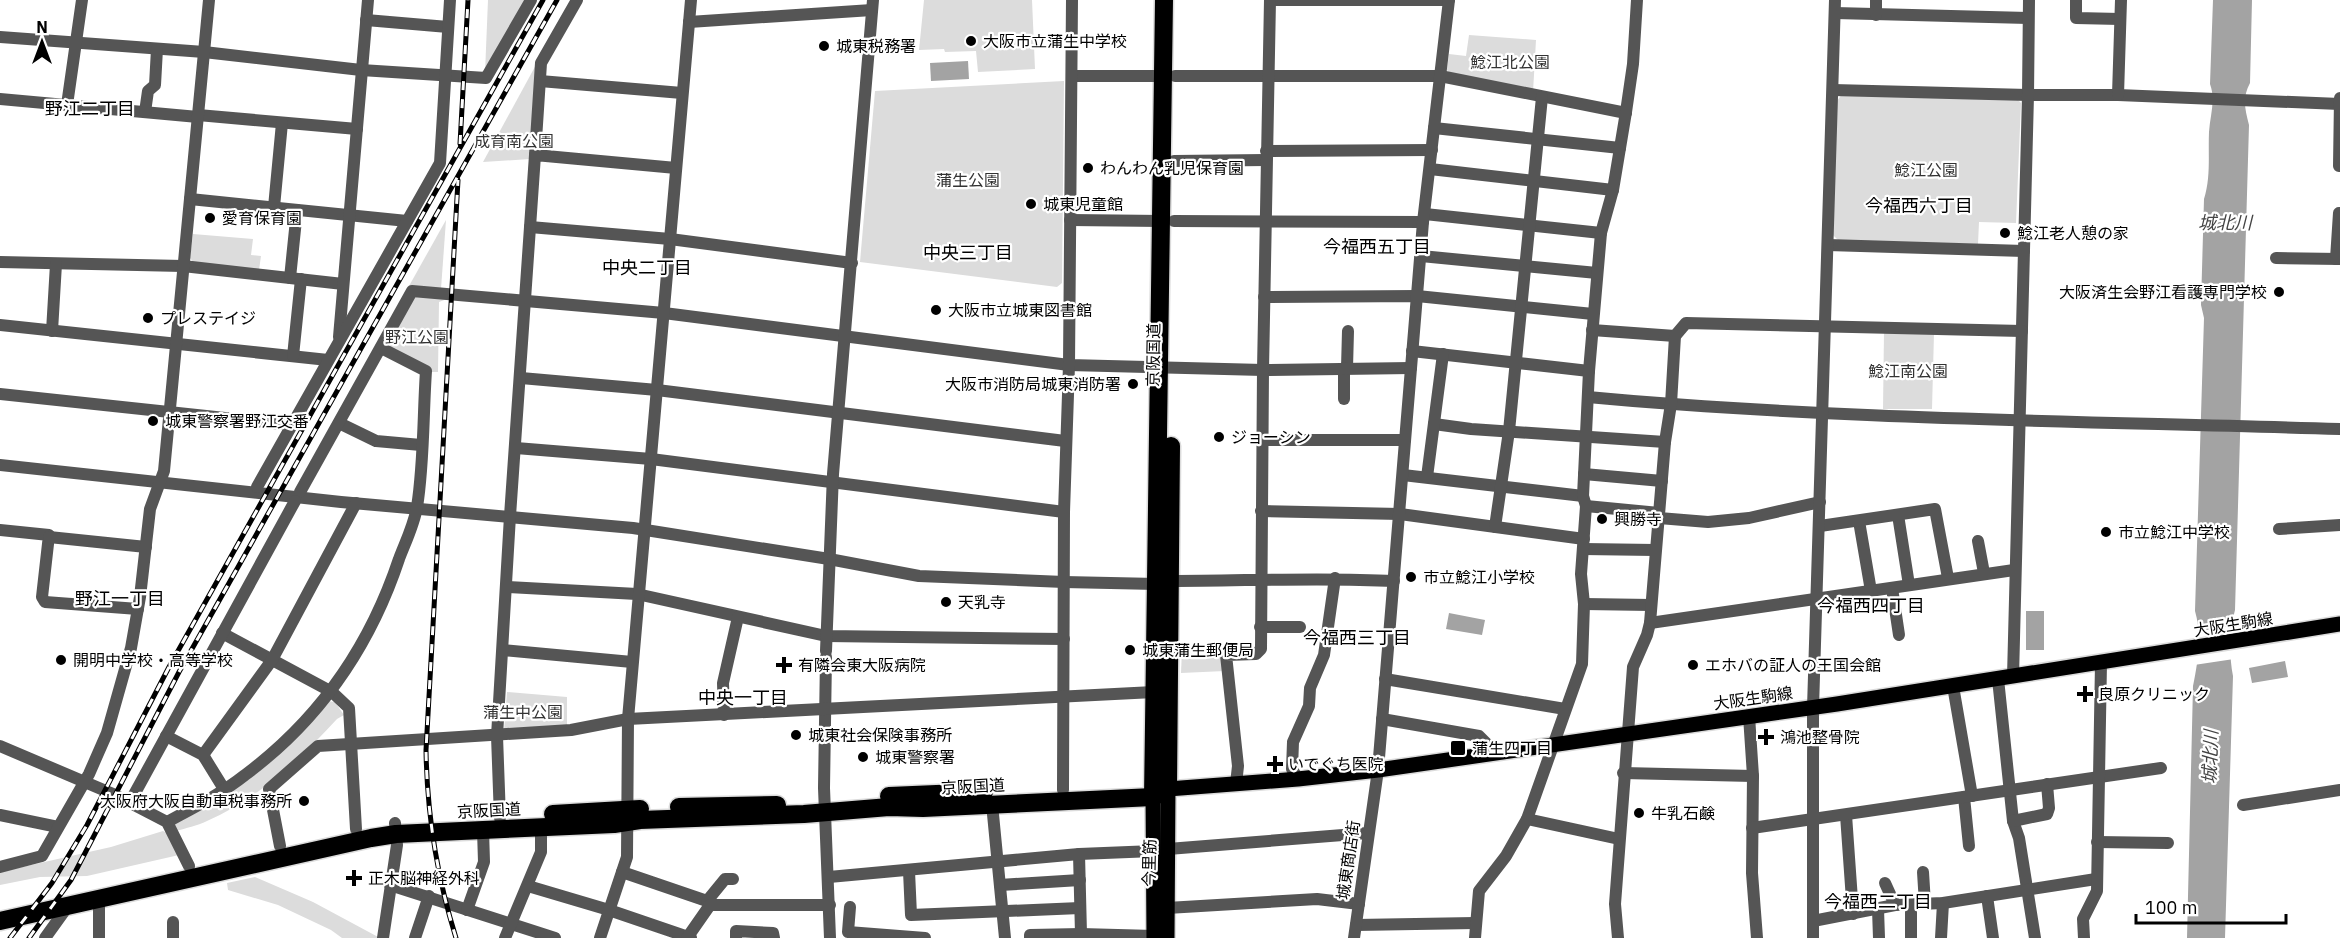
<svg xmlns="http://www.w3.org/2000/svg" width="2340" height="938" font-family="'IBM Plex Sans','Noto Sans JP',sans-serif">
<rect width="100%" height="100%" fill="#fff"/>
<g fill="#dcdcdc">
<polygon points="488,0 526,0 485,73"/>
<polygon points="924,0 1032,0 1035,69 978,72 976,51 945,52 944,49 919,50"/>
<polygon points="1469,35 1536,40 1533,92 1450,74 1447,70 1449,54 1466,56"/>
<polygon points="537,63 530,159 483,162"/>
<polygon points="1064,81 1062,283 1057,287 860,262 875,91"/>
<polygon points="1842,94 2017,99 2021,103 2016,223 1979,222 1978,244 1839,241 1832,234 1837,101"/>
<polygon points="446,220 441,289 409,286"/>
<polygon points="193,234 253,239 251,255 261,256 259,270 194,263 190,258"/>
<polygon points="417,297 447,299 439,302 438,372 429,372 387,345 413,299"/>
<polygon points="1884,332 1934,333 1932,409 1883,409"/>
<polygon points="1182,650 1222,650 1225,671 1181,673"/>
<polygon points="507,692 567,697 567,727 504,731"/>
<path d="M328 701 335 702 344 715 337 719C300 759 258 799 207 821 197 826 186 828 176 831L173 821 199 807Z"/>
<polygon points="163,831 167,833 179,855 87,876 40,877 0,885 0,872 111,847"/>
<polygon points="255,877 313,902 380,938 342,938 331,930 278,905 228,890 227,883"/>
</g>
<g fill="#a3a3a3">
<path d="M2213 0H2252L2250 83C2242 98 2245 109 2249 125L2235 610C2229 631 2229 655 2233 676L2225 938H2187L2193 686C2198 662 2202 635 2195 611L2204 318 2201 305 2204 199C2211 177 2208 155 2209 132 2210 116 2216 100 2210 84Z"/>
<polygon points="968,61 969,79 931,81 930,63"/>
<rect x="2026" y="611" width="18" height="39"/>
<polygon points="1449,613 1485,620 1482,635 1446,629"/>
<polygon points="2285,661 2288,677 2252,683 2249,668"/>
</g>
<polygon fill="#fff" points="2235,625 2234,659 2194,665 2195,632"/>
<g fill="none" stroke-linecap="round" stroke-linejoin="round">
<g stroke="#dbdbdb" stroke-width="18">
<g id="major">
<polyline points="1153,797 1154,938"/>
<polyline points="1167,938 1168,789 1298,779 1378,770 1837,704 2340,624"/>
</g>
</g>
<g stroke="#dbdbdb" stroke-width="21">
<g id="highway">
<polyline points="1168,789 1171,446"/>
<polyline points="889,796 984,792"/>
<polyline points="1153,797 1164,0"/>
<polyline points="679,807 777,805"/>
<polyline points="553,814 640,809"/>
<polyline points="0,921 371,838 396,834 614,824 640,820 804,814 889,807 923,808 1153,797 1168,789"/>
</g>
</g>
<g stroke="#555" stroke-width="12">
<polyline points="1270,0 1449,0"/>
<polyline points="2076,0 2076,18 2120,19"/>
<polyline points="1835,13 2028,18"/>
<polyline points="1876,15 1876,0"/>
<polyline points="366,20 448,27"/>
<polyline points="689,22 872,10"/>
<polyline points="0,37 204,52 361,70 486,78 531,0"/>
<polyline points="1072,76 1163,76"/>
<polyline points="1175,76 1440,76 1626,113"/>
<polyline points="540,81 682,93"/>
<polyline points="1833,90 2028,95 2118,95 2340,104"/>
<polyline points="2118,95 2121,0"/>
<polyline points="0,99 198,117"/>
<polyline points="67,105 82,0"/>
<polyline points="145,112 148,91 155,85 157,49"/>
<polyline points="198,115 357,129"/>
<polyline points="1434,128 1620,148"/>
<polyline points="1266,151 1432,150"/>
<polyline points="535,155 541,63 577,0"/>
<polyline points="1174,161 1266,160"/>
<polyline points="2339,166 2340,98"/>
<polyline points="1430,169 1613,190"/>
<polyline points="190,199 407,221"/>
<polyline points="274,207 282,123"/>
<polyline points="1425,214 1601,233"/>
<polyline points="1070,220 1162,221"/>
<polyline points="1174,221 1423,222"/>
<polyline points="530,227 670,239 852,263"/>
<polyline points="1828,245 2024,251"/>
<polyline points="1421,256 1597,273"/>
<polyline points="2276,258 2340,259"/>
<polyline points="2336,259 2339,213"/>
<polyline points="0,262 183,266 343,284"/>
<polyline points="290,278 297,210"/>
<polyline points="1264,297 1417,296 1593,314"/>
<polyline points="0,325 328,360"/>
<polyline points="1592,330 1675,336"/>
<polyline points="52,331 56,264"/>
<polyline points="339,337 368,0"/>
<polyline points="1412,351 1589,371"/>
<polyline points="293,356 301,279"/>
<polyline points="1347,368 1348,331"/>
<polyline points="521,378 657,390 1065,441"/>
<polyline points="0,394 291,425"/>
<path d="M1588 397C1838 420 2089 421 2340 429"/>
<polyline points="1344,399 1344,368"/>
<polyline points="339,423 376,441 421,445"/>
<polyline points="1434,424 1471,429 1665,442"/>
<polyline points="1262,440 1405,440"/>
<polyline points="516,448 651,459 1064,512"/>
<polyline points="0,465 341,502 633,528 829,559 919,576 1064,582 1157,584"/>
<polyline points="1584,474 1662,481"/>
<polyline points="1403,475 1583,496"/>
<polyline points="1427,477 1443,354"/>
<polyline points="257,487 440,163 450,0"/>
<polyline points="300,492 412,291 664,313 1069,365 1263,370 1411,368"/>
<polyline points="1586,506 1659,513"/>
<polyline points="1261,511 1400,514 1584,539"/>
<polyline points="1898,515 1909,585"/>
<polyline points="1659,518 1708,522 1749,518 1820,502"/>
<polyline points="1859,521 1871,591"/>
<polyline points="1820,526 1935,509 1948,578"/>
<polyline points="1495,527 1509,431 1542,97"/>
<polyline points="2279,529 2340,525"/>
<polyline points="0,530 49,535 42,597 45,602 138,609"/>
<polyline points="49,537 146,547"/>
<polyline points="1978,541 1984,573"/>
<polyline points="1583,549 1655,550"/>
<path d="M1170 581C1245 581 1320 577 1394 581"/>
<polyline points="506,587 637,594 826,636 1064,639"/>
<polyline points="1892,588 1899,635"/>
<polyline points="1584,604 1651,605"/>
<polyline points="1650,623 2014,570"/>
<polyline points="1260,627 1300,627"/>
<polyline points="222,633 332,692 349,708 356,829"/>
<polyline points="503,650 632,662"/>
<polyline points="826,651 833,474 873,0"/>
<polyline points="826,657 824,788 830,938"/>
<polyline points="2013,677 2028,95 2029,0"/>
<polyline points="1385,679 1565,709"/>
<polyline points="1998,679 2013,821 2019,838 2035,938"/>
<polyline points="1953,686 1972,796"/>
<polyline points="724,715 723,683 738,617"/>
<polyline points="1749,716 1753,776 1752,873 1757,938"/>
<polyline points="1382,719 1479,736 1495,752"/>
<polyline points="166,736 203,755 224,789"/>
<polyline points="0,746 113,794 167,822 189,866"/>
<polyline points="203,755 272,660 356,503"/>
<polyline points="1623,773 1753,776"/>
<polyline points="1298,779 1292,769 1293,742 1309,706 1310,688 1324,655 1335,578"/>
<polyline points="1236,784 1238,766 1226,655 1256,654 1261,649 1263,370 1270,0"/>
<polyline points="1063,790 1064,512 1069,365 1072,0"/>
<polyline points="1964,797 1969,846"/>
<polyline points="130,802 295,501"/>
<polyline points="992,804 1005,938"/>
<polyline points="2243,805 2340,790"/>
<polyline points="0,815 58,827"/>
<polyline points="1846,815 1853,914"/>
<polyline points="500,818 497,736 510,516 535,155 676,168"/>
<polyline points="1527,819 1619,839"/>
<polyline points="2013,821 2047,814 2049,808 2047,784"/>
<path d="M167 822C193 808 221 794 245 775 319 720 370 646 399 559 405 543 414 525 417 507 424 464 423 414 426 371L381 348"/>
<polyline points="1752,828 2161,768"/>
<polyline points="2097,842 2168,843"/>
<polyline points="280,846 269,789 318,746 571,730 628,719 1154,692"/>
<polyline points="1168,849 1368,833"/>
<polyline points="1079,854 1081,934"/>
<polyline points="0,867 42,856 89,774 107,733 131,648 140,597 150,509 164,471 209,0"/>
<polyline points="909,871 911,915 1080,908"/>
<polyline points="622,872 707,901 710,905"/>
<polyline points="1923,872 1925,904"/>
<polyline points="829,877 1079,854 1154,851"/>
<polyline points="1885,883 1895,905"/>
<polyline points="390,885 555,938"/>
<polyline points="1000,885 1080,880"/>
<polyline points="528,886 609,910 691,938"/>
<polyline points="1987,896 1993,938"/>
<polyline points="707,901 725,879 733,879"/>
<polyline points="1911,905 1911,938"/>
<polyline points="850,907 848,932 925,938"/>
<polyline points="1167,908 1317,899 1359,904"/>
<polyline points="1878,909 1879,938"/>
<polyline points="467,910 484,862 483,830"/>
<polyline points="1813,921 1895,905 1943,903 2096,879"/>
<polyline points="1356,925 1475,923"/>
<polyline points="45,938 68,906"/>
<polyline points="99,938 99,899"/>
<polyline points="173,938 173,922"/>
<polyline points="383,938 397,845 395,823"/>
<polyline points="415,938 429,896"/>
<polyline points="505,938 541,852 541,827"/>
<polyline points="600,938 627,857 628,719 691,0"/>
<polyline points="687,938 710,905 830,905"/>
<polyline points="736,938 736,931 773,933 774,938"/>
<polyline points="1030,938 1030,935 1081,934 1154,936"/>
<polyline points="1354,938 1378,770 1423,222 1449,0"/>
<polyline points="1475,938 1479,891 1506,856 1527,819 1582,664 1584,604 1581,574 1586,506 1583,496 1589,371 1601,233 1613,190 1626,112 1633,64 1637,0"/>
<polyline points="1618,938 1615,904 1633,667 1647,635 1650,623 1665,442 1671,404 1675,336 1686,323 2022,331"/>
<polyline points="1813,938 1813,708 1835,0"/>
<polyline points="1941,938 1943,903"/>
<polyline points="2084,938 2083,919 2097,891 2101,663"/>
</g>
<use href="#major" stroke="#000" stroke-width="15"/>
<use href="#highway" stroke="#000" stroke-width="18"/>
<g stroke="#000" stroke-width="5">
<g id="rail">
<polyline points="460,144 468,0"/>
<polyline points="10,938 52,883 87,825 169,667 543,0"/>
<polyline points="29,938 71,880 179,672 557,0"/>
<path d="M456 938C437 877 427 814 426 750L458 180"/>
</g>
</g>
<use href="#rail" stroke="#fff" stroke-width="3" stroke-dasharray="9" stroke-linecap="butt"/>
</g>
<g fill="#000" stroke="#fff" stroke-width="2">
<circle cx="971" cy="41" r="6"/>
<circle cx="824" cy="46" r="6"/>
<circle cx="1088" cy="168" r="6"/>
<circle cx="1031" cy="204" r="6"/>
<circle cx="210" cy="218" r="6"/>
<circle cx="2005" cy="233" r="6"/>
<circle cx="2279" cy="292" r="6"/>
<circle cx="936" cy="310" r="6"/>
<circle cx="148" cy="318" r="6"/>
<circle cx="1133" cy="384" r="6"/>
<circle cx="153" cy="421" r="6"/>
<circle cx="1219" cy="437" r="6"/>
<circle cx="1602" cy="519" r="6"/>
<circle cx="2106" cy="532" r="6"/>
<circle cx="1411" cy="577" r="6"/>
<circle cx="946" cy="602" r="6"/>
<circle cx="1130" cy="650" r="6"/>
<circle cx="61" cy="660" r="6"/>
<path d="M781 656h6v6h6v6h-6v6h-6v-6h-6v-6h6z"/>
<circle cx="1693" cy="665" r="6"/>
<path d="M2082 685h6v6h6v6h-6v6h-6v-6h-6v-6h6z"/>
<circle cx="796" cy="735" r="6"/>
<path d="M1763 728h6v6h6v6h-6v6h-6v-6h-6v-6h6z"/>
<rect x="1450" y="740" width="16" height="16" rx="3"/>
<circle cx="863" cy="757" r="6"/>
<path d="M1272 755h6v6h6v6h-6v6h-6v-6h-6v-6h6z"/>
<circle cx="304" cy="801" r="6"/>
<circle cx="1639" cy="813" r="6"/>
<path d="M351 869h6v6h6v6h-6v6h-6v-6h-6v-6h6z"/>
</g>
<g text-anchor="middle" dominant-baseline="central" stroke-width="4.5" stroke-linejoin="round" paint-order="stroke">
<g font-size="16" fill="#000" stroke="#fff" text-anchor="start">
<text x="983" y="41">大阪市立蒲生中学校</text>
<text x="836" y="46">城東税務署</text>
<text x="1100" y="168">わんわん乳児保育園</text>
<text x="1043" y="204">城東児童館</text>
<text x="222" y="218">愛育保育園</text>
<text x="2017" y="233">鯰江老人憩の家</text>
<text x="2267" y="292" text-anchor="end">大阪済生会野江看護専門学校</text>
<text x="948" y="310">大阪市立城東図書館</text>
<text x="160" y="318">プレステイジ</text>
<text x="1121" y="384" text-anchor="end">大阪市消防局城東消防署</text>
<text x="165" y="421">城東警察署野江交番</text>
<text x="1231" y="437">ジョーシン</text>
<text x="1614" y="519">興勝寺</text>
<text x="2118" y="532">市立鯰江中学校</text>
<text x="1423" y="577">市立鯰江小学校</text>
<text x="958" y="602">天乳寺</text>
<text x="1142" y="650">城東蒲生郵便局</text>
<text x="73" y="660">開明中学校・高等学校</text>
<text x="798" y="665">有隣会東大阪病院</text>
<text x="1705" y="665">エホバの証人の王国会館</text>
<text x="2098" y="694">良原クリニック</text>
<text x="808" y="735">城東社会保険事務所</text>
<text x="1780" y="737">鴻池整骨院</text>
<text x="1472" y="748">蒲生四丁目</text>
<text x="875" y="757">城東警察署</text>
<text x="1288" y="764">いでぐち医院</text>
<text x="292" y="801" text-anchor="end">大阪府大阪自動車税事務所</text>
<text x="1651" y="813">牛乳石鹸</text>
<text x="368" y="878">正木脳神経外科</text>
</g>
<g font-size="16" fill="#333" stroke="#fff">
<text x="1510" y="62">鯰江北公園</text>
<text x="514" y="141">成育南公園</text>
<text x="1926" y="170">鯰江公園</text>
<text x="968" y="180">蒲生公園</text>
<text x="417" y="337">野江公園</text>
<text x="1908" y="371">鯰江南公園</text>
<text x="523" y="712">蒲生中公園</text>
</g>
<g font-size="16" fill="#000" stroke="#fff">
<text transform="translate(1153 355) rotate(-89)">京阪国道</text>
<text transform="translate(2233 624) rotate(-9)">大阪生駒線</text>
<text transform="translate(1753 698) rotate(-8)">大阪生駒線</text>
<text transform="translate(973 786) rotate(-3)">京阪国道</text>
<text transform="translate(489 810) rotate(-3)">京阪国道</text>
<text transform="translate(1348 860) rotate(-82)">城東商店街</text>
<text transform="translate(1149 863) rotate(-89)">今里筋</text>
</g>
<g font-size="18" fill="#000" stroke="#fff">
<text x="90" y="108">野江二丁目</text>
<text x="1919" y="205">今福西六丁目</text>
<text x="1377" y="246">今福西五丁目</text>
<text x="968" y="252">中央三丁目</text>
<text x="647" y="267">中央二丁目</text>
<text x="120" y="598">野江一丁目</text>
<text x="1871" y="605">今福西四丁目</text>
<text x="1357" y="637">今福西三丁目</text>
<text x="743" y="697">中央一丁目</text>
<text x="1878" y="901">今福西二丁目</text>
</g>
<g font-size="18" font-style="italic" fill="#444" stroke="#fff">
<text x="2225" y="222">城北川</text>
<text transform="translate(2210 757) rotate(-88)">城北川</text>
</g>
</g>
<g transform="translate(42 42)" stroke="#ffffff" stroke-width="4.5" paint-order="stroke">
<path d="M0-4.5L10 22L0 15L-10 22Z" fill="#000000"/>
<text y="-9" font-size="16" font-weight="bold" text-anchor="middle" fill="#000000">N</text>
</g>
<path d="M2136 914v9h150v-9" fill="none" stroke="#000000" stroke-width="3"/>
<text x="2145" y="914" font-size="18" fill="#000000" stroke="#ffffff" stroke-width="4.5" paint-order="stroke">100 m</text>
</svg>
